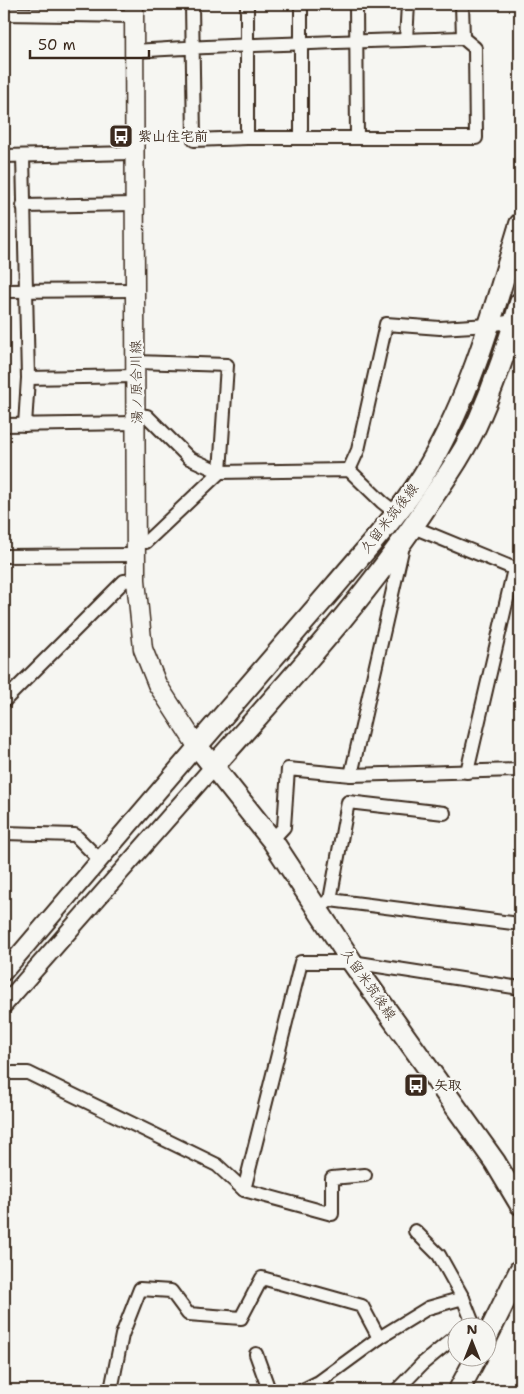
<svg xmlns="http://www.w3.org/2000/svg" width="524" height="1394" font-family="'Shantell Sans','Klee One',sans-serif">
<rect width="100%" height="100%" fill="#f6f6f2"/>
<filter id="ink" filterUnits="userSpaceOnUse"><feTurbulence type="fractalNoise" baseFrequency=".02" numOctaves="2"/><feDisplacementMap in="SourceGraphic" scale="10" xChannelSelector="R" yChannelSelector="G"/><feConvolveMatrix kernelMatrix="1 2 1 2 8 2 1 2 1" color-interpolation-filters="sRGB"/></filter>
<g filter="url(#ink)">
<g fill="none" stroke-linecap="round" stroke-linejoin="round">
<g stroke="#3b2a1e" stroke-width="16">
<g id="minor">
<polyline points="247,4 247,138"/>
<polyline points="301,4 301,138"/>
<polyline points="356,4 357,138"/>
<polyline points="462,4 463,38"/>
<polyline points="4,14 134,16"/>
<polyline points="406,40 408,4"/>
<path d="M134 51C244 44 353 42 463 38L475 48 476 138H247L194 140 192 4"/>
<polyline points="4,156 132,153"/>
<polyline points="23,156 28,378 25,425"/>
<polyline points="23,206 134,204"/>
<polyline points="4,291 136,290"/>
<polyline points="136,362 227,365 220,472 349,470 382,502 396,513"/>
<polyline points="28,378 136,376"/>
<polyline points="4,425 137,423"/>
<polyline points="349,470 358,450 386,324 440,328 489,325 520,320"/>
<polyline points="413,527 520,571"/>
<polyline points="136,542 146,542 220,472 189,458 147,416 137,415"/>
<polyline points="4,556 136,555"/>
<polyline points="4,701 124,581 136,580"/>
<polyline points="467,772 514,569"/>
<polyline points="351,775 403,546"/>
<polyline points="4,833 75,835 100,860"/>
<polyline points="272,840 284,827 288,769 351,775 520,770"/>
<polyline points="330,900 348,802 444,813"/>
<polyline points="317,910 330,900 520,924"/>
<polyline points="4,1073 28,1073 217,1165 244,1190"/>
<polyline points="365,1175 332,1178 332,1214 244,1190 301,962 352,962 520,988"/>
<polyline points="415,1231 439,1255 463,1298"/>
<polyline points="256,1354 269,1390"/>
<polyline points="111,1390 122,1335 140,1289 171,1291 188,1314 241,1318 262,1278 362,1306 379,1338 428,1308 463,1298 474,1326"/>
<polyline points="303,1390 319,1382 379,1338"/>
<polyline points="397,1390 422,1364 456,1336"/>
</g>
</g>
<g stroke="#3b2a1e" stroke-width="20">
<g id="tertiary">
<polyline points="4,972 197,746"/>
<polyline points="4,1005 213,767"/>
</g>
</g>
<g stroke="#3b2a1e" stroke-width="21">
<polyline id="secondary" points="134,4 136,580 143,649 157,684 197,746"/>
</g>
<g stroke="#3b2a1e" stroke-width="24">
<g id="primary">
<path d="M520 224C495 306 473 390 430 464 405 508 368 547 335 586 289 639 243 693 197 746L272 840 352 962 495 1162 520 1204"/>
<path d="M213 767C289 681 367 597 430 501 448 475 468 446 480 417 496 380 509 342 520 303"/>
<polyline points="486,1339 520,1270"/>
<polyline points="459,1390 477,1356"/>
</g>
</g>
<use href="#minor" stroke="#f6f6f2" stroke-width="12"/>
<use href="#tertiary" stroke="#f6f6f2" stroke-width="16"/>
<use href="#secondary" stroke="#f6f6f2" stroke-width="18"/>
<use href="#primary" stroke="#f6f6f2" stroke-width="20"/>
</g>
</g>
<defs>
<g id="bus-square" transform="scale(1.25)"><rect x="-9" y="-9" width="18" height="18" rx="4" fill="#3b2a1e" stroke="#f6f6f2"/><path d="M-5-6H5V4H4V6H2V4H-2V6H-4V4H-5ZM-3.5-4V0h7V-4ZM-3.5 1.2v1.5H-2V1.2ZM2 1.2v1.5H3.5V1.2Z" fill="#fff"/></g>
</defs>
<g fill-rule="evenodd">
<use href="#bus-square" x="121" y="136"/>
<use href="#bus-square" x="416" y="1085"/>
</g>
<g text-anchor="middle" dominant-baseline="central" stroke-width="5" stroke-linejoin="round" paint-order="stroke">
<g font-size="14" font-weight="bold" fill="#3b2a1e" stroke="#f6f6f2" text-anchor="start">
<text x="138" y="136">紫山住宅前</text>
<text x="434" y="1085">矢取</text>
</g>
<g font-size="14" fill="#3b2a1e" stroke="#f6f6f2">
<text transform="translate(136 382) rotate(-91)">湯ノ原合川線</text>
<text transform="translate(389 518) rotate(-52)">久留米筑後線</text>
<text transform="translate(369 984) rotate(55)">久留米筑後線</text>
</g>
</g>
<rect width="524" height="1394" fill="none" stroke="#f6f6f2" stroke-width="20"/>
<rect x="10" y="10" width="504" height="1374" fill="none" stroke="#3b2a1e" stroke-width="2" filter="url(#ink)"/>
<g transform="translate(472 1342)"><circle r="24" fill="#f6f6f2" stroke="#aba49d"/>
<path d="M0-4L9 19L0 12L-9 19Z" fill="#3b2a1e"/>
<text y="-8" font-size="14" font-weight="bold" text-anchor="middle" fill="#3b2a1e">N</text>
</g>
<path d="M30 50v8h119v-8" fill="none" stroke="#3b2a1e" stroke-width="2.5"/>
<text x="38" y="50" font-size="15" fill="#3b2a1e" stroke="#f6f6f2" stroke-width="4" paint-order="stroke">50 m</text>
</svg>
